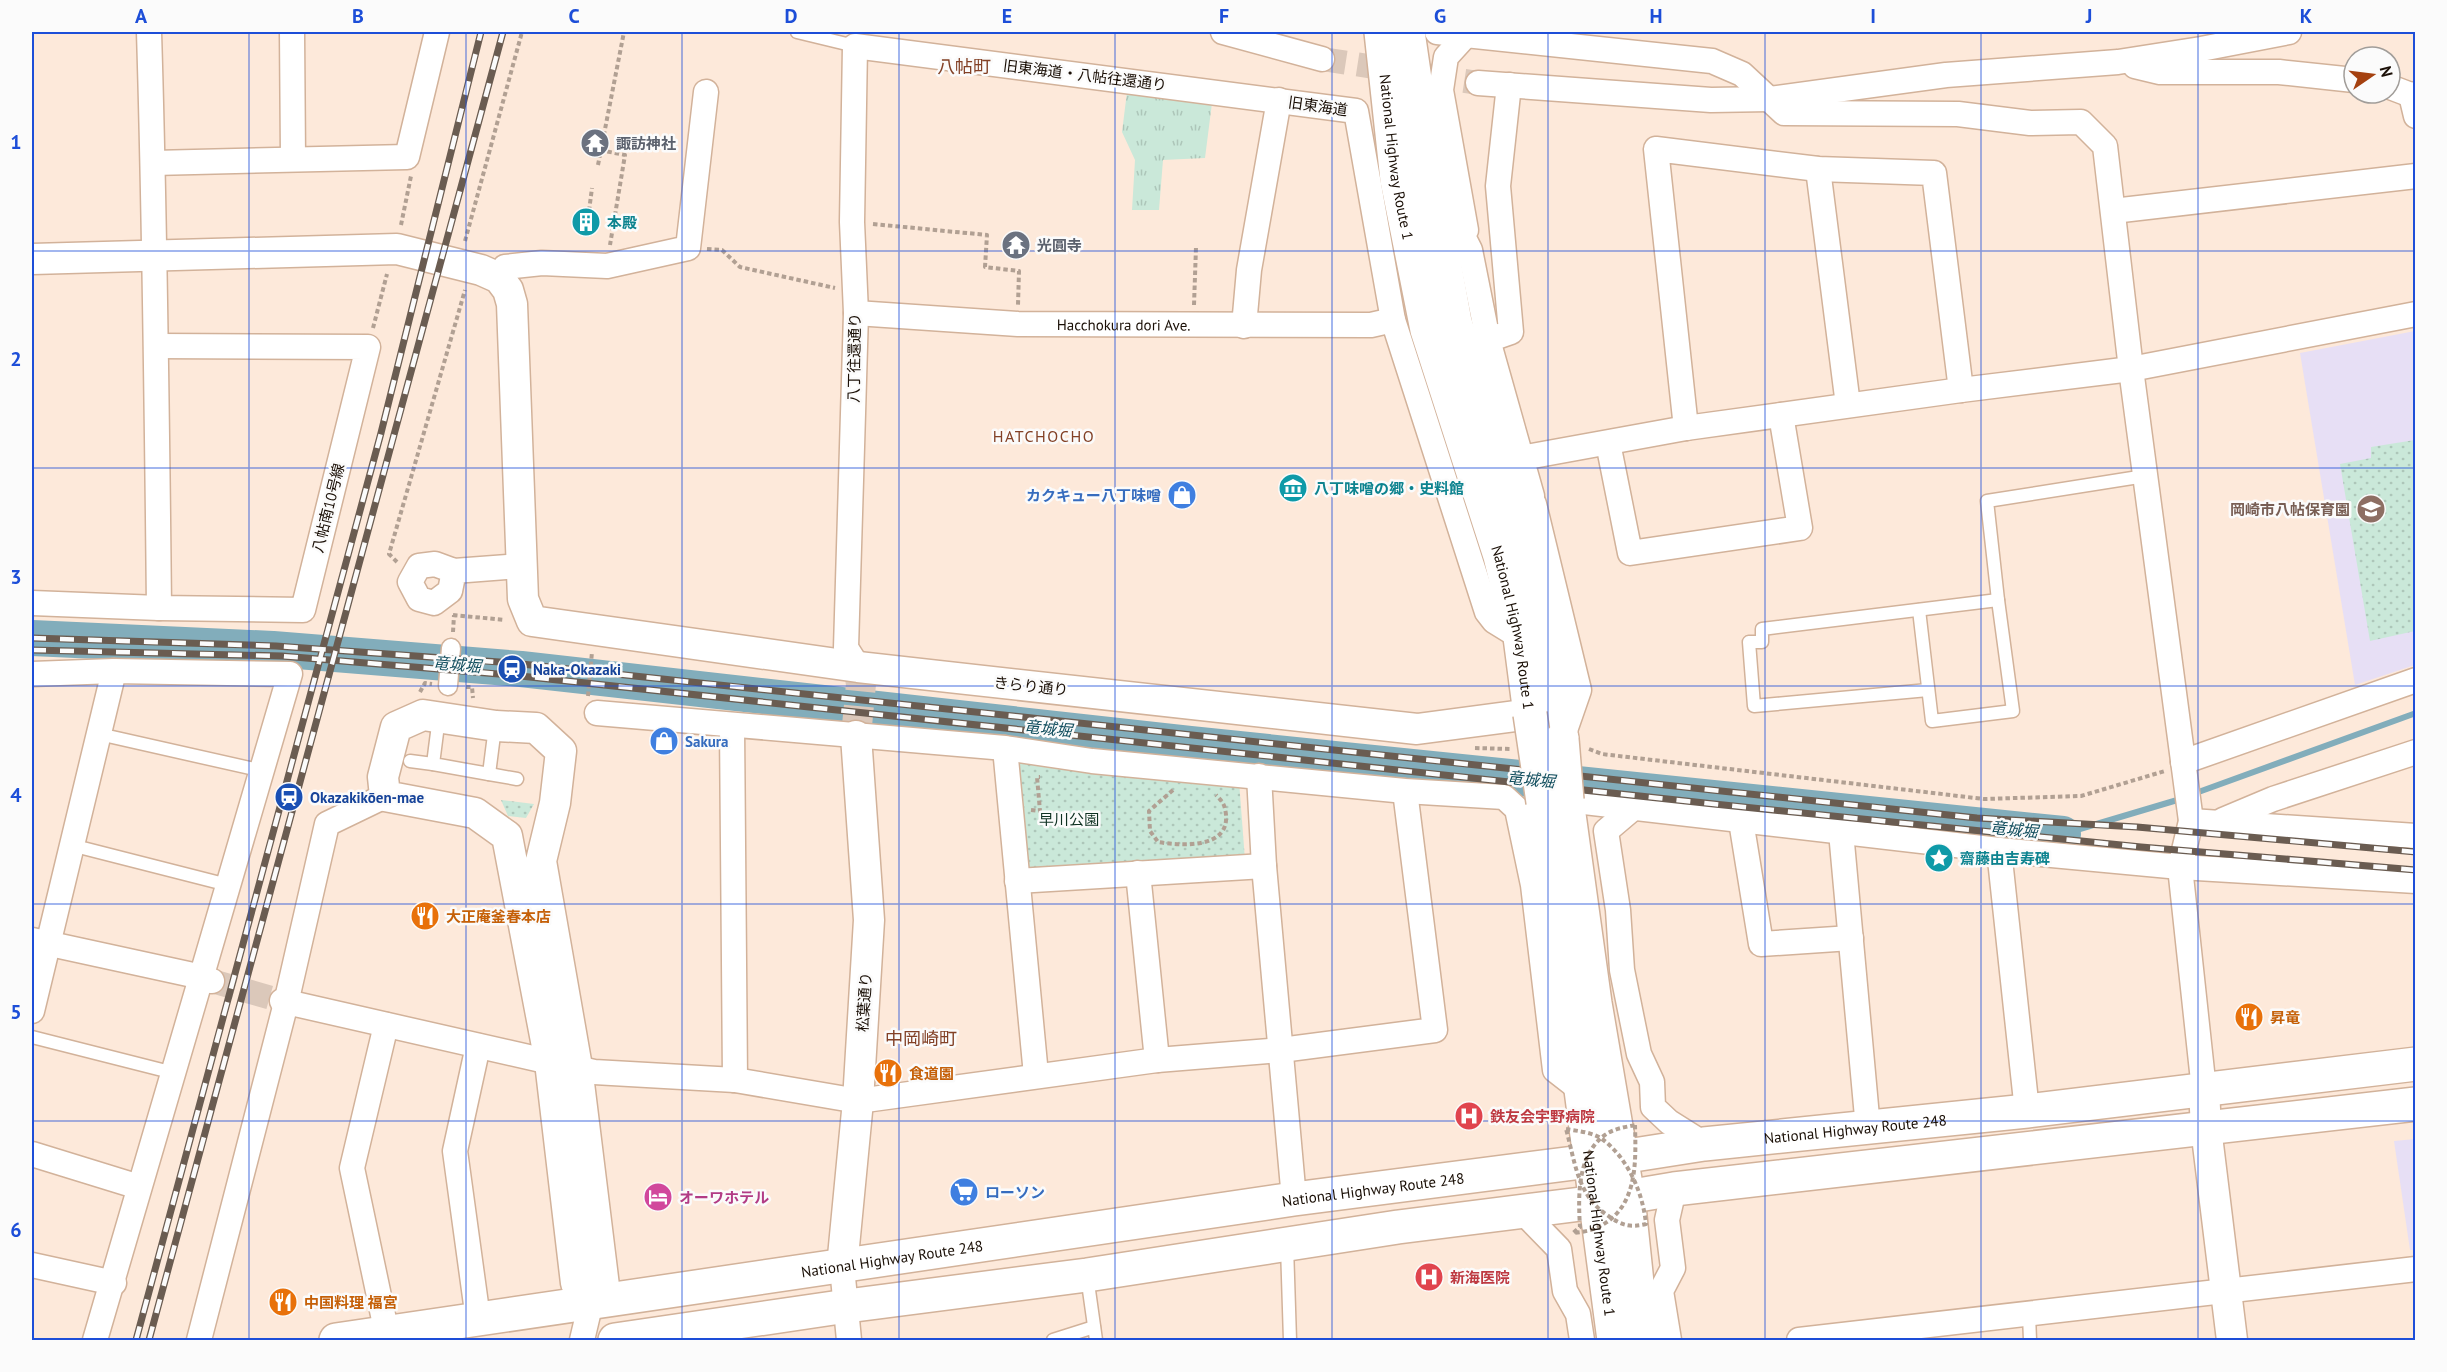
<svg xmlns="http://www.w3.org/2000/svg" width="2447" height="1372" font-family="'PT Sans','Noto Sans JP',sans-serif">
<defs>
<pattern id="grass-tufts" width="24" height="20" patternUnits="userSpaceOnUse" patternTransform="scale(1.5)"><rect width="24" height="20" fill="#cae8d9"/><path d="M3 7l-1-3M5 7V3M7 7l1-3M15 17l-1-3M17 17v-4M19 17l1-3" fill="none" stroke="#adc6b9"/></pattern>
<pattern id="park-dots" width="8" height="8" patternUnits="userSpaceOnUse" patternTransform="scale(1.5)"><rect width="8" height="8" fill="#cae8d9"/><path d="M2 2h.1M6 6h.1" fill="none" stroke="#adc6b9" stroke-width="1.8" stroke-linecap="round"/></pattern>
</defs>
<rect width="100%" height="100%" fill="#fde9da"/>
<g fill="#e7dff5">
<polygon points="2415,331 2415,665 2355,685 2300,353"/>
<polygon points="2415,1139 2416,1250 2410,1250 2394,1141"/>
</g>
<polygon fill="url(#grass-tufts)" points="1127,92 1212,103 1205,158 1163,160 1159,210 1132,210 1135,160 1122,132"/>
<g fill="url(#park-dots)">
<polygon points="2415,440 2415,631 2370,641 2340,464 2371,458 2371,447"/>
<polygon points="1009,760 1239,781 1245,860 1021,875"/>
<polygon points="501,800 534,804 526,818 508,816"/>
</g>
<g fill="none" stroke-linecap="round" stroke-linejoin="round">
<g stroke="#82adbb" stroke-width="6">
<polyline points="2193,794 2416,713"/>
<polyline points="2063,834 2184,798"/>
</g>
<polyline stroke="#82adbb" stroke-width="36" points="32,638 273,649 521,669 1190,744 2063,834"/>
<g stroke="#dbc8ba" stroke-width="24" stroke-dasharray="24 12" stroke-linecap="butt">
<polyline points="1322,59 1478,83"/>
<polyline points="212,981 282,1001"/>
</g>
<polyline stroke="#dbc8ba" stroke-width="30" stroke-dasharray="30 15" stroke-linecap="butt" points="856,736 861,684 858,667"/>
<g stroke="#d2b29a" stroke-width="15">
<g id="service">
<polyline points="797,32 855,46"/>
<polyline points="1919,610 1932,721 2013,711 1998,600"/>
<polyline points="1928,690 1754,706 1749,642 1762,642 1762,629 1998,600 1987,501 2145,476"/>
<polyline points="439,717 433,764 489,774 495,727"/>
<polyline points="99,734 263,771"/>
<polyline points="410,761 433,764"/>
<polyline points="489,774 517,779"/>
<polyline points="71,845 228,885"/>
<polyline points="32,1037 174,1073"/>
<polyline points="1287,1246 1290,1340"/>
<polyline points="1087,1276 1096,1340"/>
<polyline points="2029,1315 2030,1340"/>
<polyline points="1053,1340 1094,1327"/>
</g>
</g>
<g stroke="#d2b29a" stroke-width="21">
<polyline id="pedestrian" points="448,686 451,648"/>
</g>
<g stroke="#d2b29a" stroke-width="27">
<g id="minor">
<path d="M149 32C155 224 157 416 159 608"/>
<polyline points="292,32 293,159"/>
<polyline points="1223,32 1322,59"/>
<polyline points="1437,32 1712,61 1742,74 1784,113 1958,114 2030,123 2081,122 2105,146 2131,369 2191,821 2180,867 2204,1090"/>
<polyline points="2135,66 2160,72 2279,72 2354,80"/>
<polyline points="1478,83 1711,100 1770,99 1946,75 2118,62 2201,49 2289,32"/>
<polyline points="2390,87 2411,95 2416,94"/>
<polyline points="2411,95 2416,116"/>
<polyline points="153,163 407,157 437,32"/>
<polyline points="1818,169 1848,405"/>
<polyline points="1432,195 1453,216 1470,250 1488,340 1532,496 1524,540"/>
<polyline points="2113,211 2416,176"/>
<polyline points="1466,230 1441,90 1446,57 1467,34"/>
<polyline points="499,278 505,267 542,263 607,266 688,248 706,92"/>
<path id="s1" d="M856 313 1018 324 1371 325 1393 320"/>
<polyline points="1244,326 1249,270 1279,100"/>
<polyline points="1488,340 1511,332 1498,186 1509,85"/>
<polyline points="1686,428 1656,149 1818,169 1934,173 1961,390"/>
<polyline points="1608,443 1630,553 1800,528 1781,415"/>
<polyline points="1521,458 1686,428 1961,390 2131,369 2416,314"/>
<polyline points="1534,504 1579,690 1562,739"/>
<polyline points="454,571 450,591 434,603 419,599 410,582 419,566 435,564 454,571 521,566"/>
<polyline points="32,603 159,608 303,610 368,347 157,346"/>
<polyline points="858,667 846,648 856,313 852,222 855,46 1356,111 1393,320 1487,612 1494,621 1520,637"/>
<polyline points="32,674 114,671 290,674 95,1340"/>
<polyline points="597,713 1005,748 1092,761 1405,791 1504,797 1517,809 1533,885 1555,1070 1582,1091"/>
<polyline points="732,726 735,1080"/>
<polyline points="1005,748 1036,1075"/>
<polyline points="2183,762 2416,680"/>
<polyline points="1259,776 1264,866 1294,1199"/>
<polyline points="1567,800 1999,850 2180,867 2416,881"/>
<polyline points="1632,809 1606,831 1618,910 1622,970 1639,1054 1652,1082 1653,1107 1669,1122 1704,1144"/>
<polyline points="2223,820 2273,799 2416,752"/>
<polyline points="1741,821 1761,944 1851,938"/>
<polyline points="2191,821 2416,836"/>
<polyline points="1841,832 1868,1128"/>
<polyline points="1999,850 2027,1111"/>
<polyline points="1138,873 1157,1060"/>
<polyline points="1017,881 1264,866"/>
<polyline points="32,940 202,977 212,981"/>
<polyline points="282,1001 594,1072 735,1080 858,1101 1157,1060 1281,1050 1435,1030 1405,791"/>
<polyline points="32,1011 114,671"/>
<polyline points="386,1025 352,1168 387,1334"/>
<polyline points="478,1046 455,1151 478,1319"/>
<polyline points="32,1154 139,1187"/>
<polyline points="1522,1211 1559,1249 1565,1291 1578,1314 1582,1340"/>
<polyline points="32,1265 114,1283"/>
<polyline points="842,1267 849,1340"/>
<polyline points="199,1340 286,1003 327,824 385,796"/>
<polyline points="582,1340 591,1302"/>
<polyline points="1669,1340 1661,1291 1673,1268 1667,1220 1674,1189"/>
<polyline points="1799,1340 2416,1269"/>
</g>
</g>
<g stroke="#d2b29a" stroke-width="33">
<g id="tertiary">
<polyline points="32,259 397,249 481,270 499,278 508,290 512,304 523,599 532,621 858,667 1417,729 1530,714"/>
<polygon points="423,715 496,726 536,728 561,751 555,803 541,861 577,1067 604,1286 591,1302 576,1283 550,1062 507,836 475,813 385,796 383,777 396,727"/>
<polyline points="2204,1090 2206,1128 2232,1340"/>
<polyline points="842,1267 858,1101 869,920 856,736"/>
</g>
</g>
<g stroke="#d2b29a" stroke-width="36">
<g id="trunk">
<path id="s2" d="M1381 32 1397 180 1427 330 1500 556 1520 637 1530 714"/>
<polyline points="1408,32 1432,195 1455,322 1524,545 1562,739"/>
<polyline points="1567,800 1595,1003 1628,1197 1643,1340"/>
<path id="s3" d="M1543 802 1614 1340"/>
<path id="s4" d="M336 1340 1294 1199 1621 1157 1704 1144 2027 1111 2416 1064"/>
<polyline points="615,1340 847,1306 1087,1275 1398,1227 1597,1202 1674,1189 2416,1104"/>
</g>
</g>
<g stroke="#b1a093" stroke-width="4" stroke-dasharray="4.5 3" stroke-linecap="butt">
<polyline points="600,150 625,155 610,245"/>
<polyline points="598,165 624,32"/>
<polyline points="589,211 592,188"/>
<polyline points="873,224 987,235 985,267 1019,271 1018,305"/>
<polyline points="401,225 411,176"/>
<polyline points="465,241 522,32"/>
<polyline points="707,249 722,250 740,267 835,288"/>
<polyline points="1194,305 1196,247"/>
<polyline points="373,328 387,274"/>
<polyline points="397,562 389,554 465,290"/>
<polyline points="453,615 505,620"/>
<polyline points="453,632 454,615"/>
<polyline points="466,687 472,687 473,698"/>
<polyline points="420,692 425,683 432,684"/>
<polyline points="588,696 592,652"/>
<polyline points="1475,748 1510,749"/>
<polyline points="1589,749 1602,754 1984,799 2081,796 2165,771"/>
<path d="M1173 790 1149 811 1150 831 1158 842C1181 846 1229 849 1226 815 1225 805 1223 802 1216 795"/>
<polyline points="1031,810 1040,811 1037,777 1040,777"/>
</g>
<use href="#service" stroke="#fff" stroke-width="12"/>
<use href="#pedestrian" stroke="#fff" stroke-width="18"/>
<use href="#minor" stroke="#fff" stroke-width="24"/>
<use href="#tertiary" stroke="#fff" stroke-width="30"/>
<use href="#trunk" stroke="#fff" stroke-width="33"/>
<g stroke="#6a5c51" stroke-width="7">
<g id="rail">
<polyline points="32,638 276,646 512,663 1977,818 2137,827 2416,852"/>
<polyline points="32,650 282,656 511,675 1714,804 2141,847 2416,870"/>
<polyline points="136,1340 381,433 481,32"/>
<polyline points="149,1340 503,32"/>
</g>
</g>
<use href="#rail" stroke="#fbfbfb" stroke-width="4.5" stroke-dasharray="14" stroke-linecap="butt"/>
<g stroke="#d2b29a" stroke-width="36" stroke-linecap="butt">
<g id="trunk-bridge">
<polyline points="1530,714 1543,802"/>
<polyline points="1562,739 1567,800"/>
</g>
</g>
<g stroke="#b1a093" stroke-width="4" stroke-dasharray="4.5 3" stroke-linecap="butt">
<path d="M1635 1125C1636 1163 1638 1210 1596 1228 1590 1231 1581 1232 1573 1233L1580 1227C1578 1195 1577 1152 1608 1133 1617 1128 1626 1127 1635 1125Z"/>
<path d="M1566 1129C1577 1131 1592 1132 1602 1139 1628 1158 1643 1193 1646 1224 1629 1228 1621 1225 1607 1215 1577 1195 1575 1161 1566 1129Z"/>
</g>
<use href="#trunk-bridge" stroke="#fff" stroke-width="33"/>
</g>
<path fill="none" stroke="#1d4ed8" stroke-width="1.5" stroke-opacity="0.55" d="M249 32V1340M466 32V1340M682 32V1340M899 32V1340M1115 32V1340M1332 32V1340M1548 32V1340M1765 32V1340M1981 32V1340M2198 32V1340M32 251H2416M32 468H2416M32 686H2416M32 904H2416M32 1121H2416"/>
<defs>
<g id="temple-disc" transform="scale(1.5)"><circle r="9.5" fill="#6b7280" stroke="#fbfbfb"/><path d="M0-6L5-2H3V0L6.5 2.5H4V6H1.5V3h-3V6H-4V2.5H-6.5L-3 0V-2H-5Z" fill="#fff"/></g>
<g id="building-disc" transform="scale(1.5)"><circle r="9.5" fill="#0f9aa8" stroke="#fbfbfb"/><path d="M-4-6H4V6H1V3H-1V6H-4ZM-2.5-4.3h1.7v1.8h-1.7ZM.8-4.3h1.7v1.8H.8ZM-2.5-1h1.7V.8h-1.7ZM.8-1h1.7V.8H.8Z" fill="#fff"/></g>
<g id="museum-disc" transform="scale(1.5)"><circle r="9.5" fill="#0f9aa8" stroke="#fbfbfb"/><path d="M0-6L6-3V-2H-6V-3ZM-5-1h2V3h-2ZM-1-1h2V3h-2ZM3-1h2V3H3ZM-6 4H6V6H-6Z" fill="#fff"/></g>
<g id="shop-disc" transform="scale(1.5)"><circle r="9.5" fill="#3f7fe0" stroke="#fbfbfb"/><path d="M-5-2.5h2.3a2.7 3.5 0 0 1 5.4 0H5L5.5 6h-11ZM-1.5-2.5h3a1.5 2.3 0 0 0-3 0Z" fill="#fff"/></g>
<g id="school-disc" transform="scale(1.5)"><circle r="9.5" fill="#8d6e63" stroke="#fbfbfb"/><path d="M0-5L7-2L0 1L-7-2ZM-4 1L0 2.5L4 1V4Q0 6-4 4Z" fill="#fff"/></g>
<g id="station-disc" transform="scale(1.5)"><circle r="9.5" fill="#1a4fb4" stroke="#fbfbfb"/><path d="M-3-6H3Q5-6 5-4V2Q5 4 3 4L4.5 6H3L1.5 4h-3L-3 6H-4.5L-3 4Q-5 4-5 2V-4Q-5-6-3-6ZM-3.5-4v3h7v-3ZM-3.5 1v1.5H-2V1ZM2 1v1.5H3.5V1Z" fill="#fff"/></g>
<g id="sight-disc" transform="scale(1.5)"><circle r="9.5" fill="#0f9aa8" stroke="#fbfbfb"/><path d="M0-6L1.8-2.2L6-1.7L2.9 1.2L3.7 5.4L0 3.3L-3.7 5.4L-2.9 1.2L-6-1.7L-1.8-2.2Z" fill="#fff"/></g>
<g id="restaurant-disc" transform="scale(1.5)"><circle r="9.5" fill="#e8710a" stroke="#fbfbfb"/><path d="M-5-6h1v4h1v-4h1v4h1v-4h1v5L-1.5 .5V6h-2V.5L-5-1ZM5-6V6H3V1.5H1.5Q1.5-4 5-6Z" fill="#fff"/></g>
<g id="hospital-disc" transform="scale(1.5)"><circle r="9.5" fill="#e0444e" stroke="#fbfbfb"/><path d="M-5-5h3v3.5h4V-5h3V5h-3V1.5h-4V5h-3Z" fill="#fff"/></g>
<g id="supermarket-disc" transform="scale(1.5)"><circle r="9.5" fill="#3f7fe0" stroke="#fbfbfb"/><path d="M-6-5.5h2.5l.6 2H6L4.5 2H-2.5L-4.4-4H-6ZM-1.5 3.2a1.3 1.3 0 1 0 .1 0ZM3 3.2a1.3 1.3 0 1 0 .1 0Z" fill="#fff"/></g>
<g id="hotel-disc" transform="scale(1.5)"><circle r="9.5" fill="#d1479c" stroke="#fbfbfb"/><path d="M-6-4.5h1.5V1H6V5H4.5V3h-9V5H-6ZM-4 0a1.8 1.8 0 1 1 3.6 0ZM.5 0V-2.5h3Q6-2.5 6 0Z" fill="#fff"/></g>
</defs>
<g fill-rule="evenodd">
<use href="#temple-disc" x="595" y="143"/>
<use href="#building-disc" x="586" y="222"/>
<use href="#temple-disc" x="1016" y="245"/>
<use href="#museum-disc" x="1293" y="488"/>
<use href="#shop-disc" x="1182" y="495"/>
<use href="#school-disc" x="2371" y="509"/>
<use href="#station-disc" x="512" y="669"/>
<use href="#shop-disc" x="664" y="741"/>
<use href="#station-disc" x="289" y="797"/>
<use href="#sight-disc" x="1939" y="858"/>
<use href="#restaurant-disc" x="425" y="916"/>
<use href="#restaurant-disc" x="2249" y="1017"/>
<use href="#restaurant-disc" x="888" y="1073"/>
<use href="#hospital-disc" x="1469" y="1116"/>
<use href="#supermarket-disc" x="964" y="1192"/>
<use href="#hotel-disc" x="658" y="1197"/>
<use href="#hospital-disc" x="1429" y="1277"/>
<use href="#restaurant-disc" x="283" y="1302"/>
</g>
<g text-anchor="middle" dominant-baseline="central" stroke-width="5" stroke-linejoin="round" paint-order="stroke">
<g font-size="15" fill="#1a0f06" stroke="#fbfbfb">
<text transform="translate(1085 75) rotate(7)">旧東海道・八帖往還通り</text>
<text transform="translate(1318 106) rotate(8)">旧東海道</text>
<text stroke="none"><textPath href="#s2" startOffset="126">National Highway Route 1</textPath></text>
<text stroke="none"><textPath href="#s1" startOffset="268">Hacchokura dori Ave.</textPath></text>
<text transform="translate(854 358) rotate(-89)">八丁往還通り</text>
<text transform="translate(328 508) rotate(-76)">八帖南10号線</text>
<text stroke="none"><textPath href="#s2" startOffset="612">National Highway Route 1</textPath></text>
<text transform="translate(1031 686) rotate(6)">きらり通り</text>
<text transform="translate(864 1002) rotate(-86)">松葉通り</text>
<text stroke="none"><textPath href="#s4" startOffset="1534">National Highway Route 248</textPath></text>
<text stroke="none"><textPath href="#s4" startOffset="1048">National Highway Route 248</textPath></text>
<text stroke="none"><textPath href="#s3" startOffset="435">National Highway Route 1</textPath></text>
<text stroke="none"><textPath href="#s4" startOffset="562">National Highway Route 248</textPath></text>
</g>
<g font-size="15" font-weight="bold" fill="#5b616d" stroke="#fbfbfb" text-anchor="start">
<text x="616" y="143">諏訪神社</text>
<text x="1037" y="245">光圓寺</text>
</g>
<g font-size="15" font-weight="bold" fill="#0d838f" stroke="#fbfbfb" text-anchor="start">
<text x="607" y="222">本殿</text>
<text x="1314" y="488">八丁味噌の郷・史料館</text>
<text x="1960" y="858">齋藤由吉寿碑</text>
</g>
<g font-size="15" font-weight="bold" fill="#366cbe" stroke="#fbfbfb" text-anchor="start">
<text x="1161" y="495" text-anchor="end">カクキュー八丁味噌</text>
<text x="685" y="741">Sakura</text>
<text x="985" y="1192">ローソン</text>
</g>
<g font-size="15" font-weight="bold" fill="#785e54" stroke="#fbfbfb" text-anchor="end">
<text x="2350" y="509">岡崎市八帖保育園</text>
</g>
<g font-size="15" font-weight="bold" fill="#164399" stroke="#fbfbfb" text-anchor="start">
<text x="533" y="669">Naka-Okazaki</text>
<text x="310" y="797">Okazakikōen-mae</text>
</g>
<g font-size="15" fill="#0e3122" stroke="#fbfbfb">
<text x="1069" y="819">早川公園</text>
</g>
<g font-size="15" font-weight="bold" fill="#c56008" stroke="#fbfbfb" text-anchor="start">
<text x="446" y="916">大正庵釜春本店</text>
<text x="2270" y="1017">昇竜</text>
<text x="909" y="1073">食道園</text>
<text x="304" y="1302">中国料理 福宮</text>
</g>
<g font-size="15" font-weight="bold" fill="#be3a42" stroke="#fbfbfb" text-anchor="start">
<text x="1490" y="1116">鉄友会宇野病院</text>
<text x="1450" y="1277">新海医院</text>
</g>
<g font-size="15" font-weight="bold" fill="#b23c85" stroke="#fbfbfb" text-anchor="start">
<text x="679" y="1197">オーワホテル</text>
</g>
<g font-size="16" letter-spacing="1.5" fill="#834126" stroke="#fbfbfb">
<text x="1044" y="436">HATCHOCHO</text>
</g>
<g font-size="16" font-style="italic" fill="#124e5e" stroke="#fbfbfb">
<text transform="translate(457 664) rotate(5)">竜城堀</text>
<text transform="translate(1048 728) rotate(6)">竜城堀</text>
<text transform="translate(1531 779) rotate(6)">竜城堀</text>
<text transform="translate(2014 829) rotate(6)">竜城堀</text>
</g>
<g font-size="18" fill="#834126" stroke="#fbfbfb">
<text x="964" y="66">八帖町</text>
<text x="921" y="1038">中岡崎町</text>
</g>
</g>
<rect width="2447" height="1372" fill="none" stroke="#fbfbfb" stroke-width="66"/>
<g transform="translate(2372 75) rotate(76)"><circle r="28" fill="#fbfbfb" stroke="#a19d99" stroke-width="1.5"/>
<path d="M0-4.5L10 22L0 15L-10 22Z" fill="#a54110"/>
<text y="-9" font-size="16" font-weight="bold" text-anchor="middle" fill="#1a0f06">N</text>
</g>
<rect x="33" y="33" width="2381" height="1306" fill="none" stroke="#1d4ed8" stroke-width="2"/>
<g font-size="20" text-anchor="middle" font-weight="bold" fill="#1d4ed8">
<text x="141" y="23">A</text>
<text x="358" y="23">B</text>
<text x="574" y="23">C</text>
<text x="791" y="23">D</text>
<text x="1007" y="23">E</text>
<text x="1224" y="23">F</text>
<text x="1440" y="23">G</text>
<text x="1656" y="23">H</text>
<text x="1873" y="23">I</text>
<text x="2089" y="23">J</text>
<text x="2306" y="23">K</text>
<text x="16" y="149">1</text>
<text x="16" y="366">2</text>
<text x="16" y="584">3</text>
<text x="16" y="802">4</text>
<text x="16" y="1019">5</text>
<text x="16" y="1237">6</text>
</g>
</svg>
